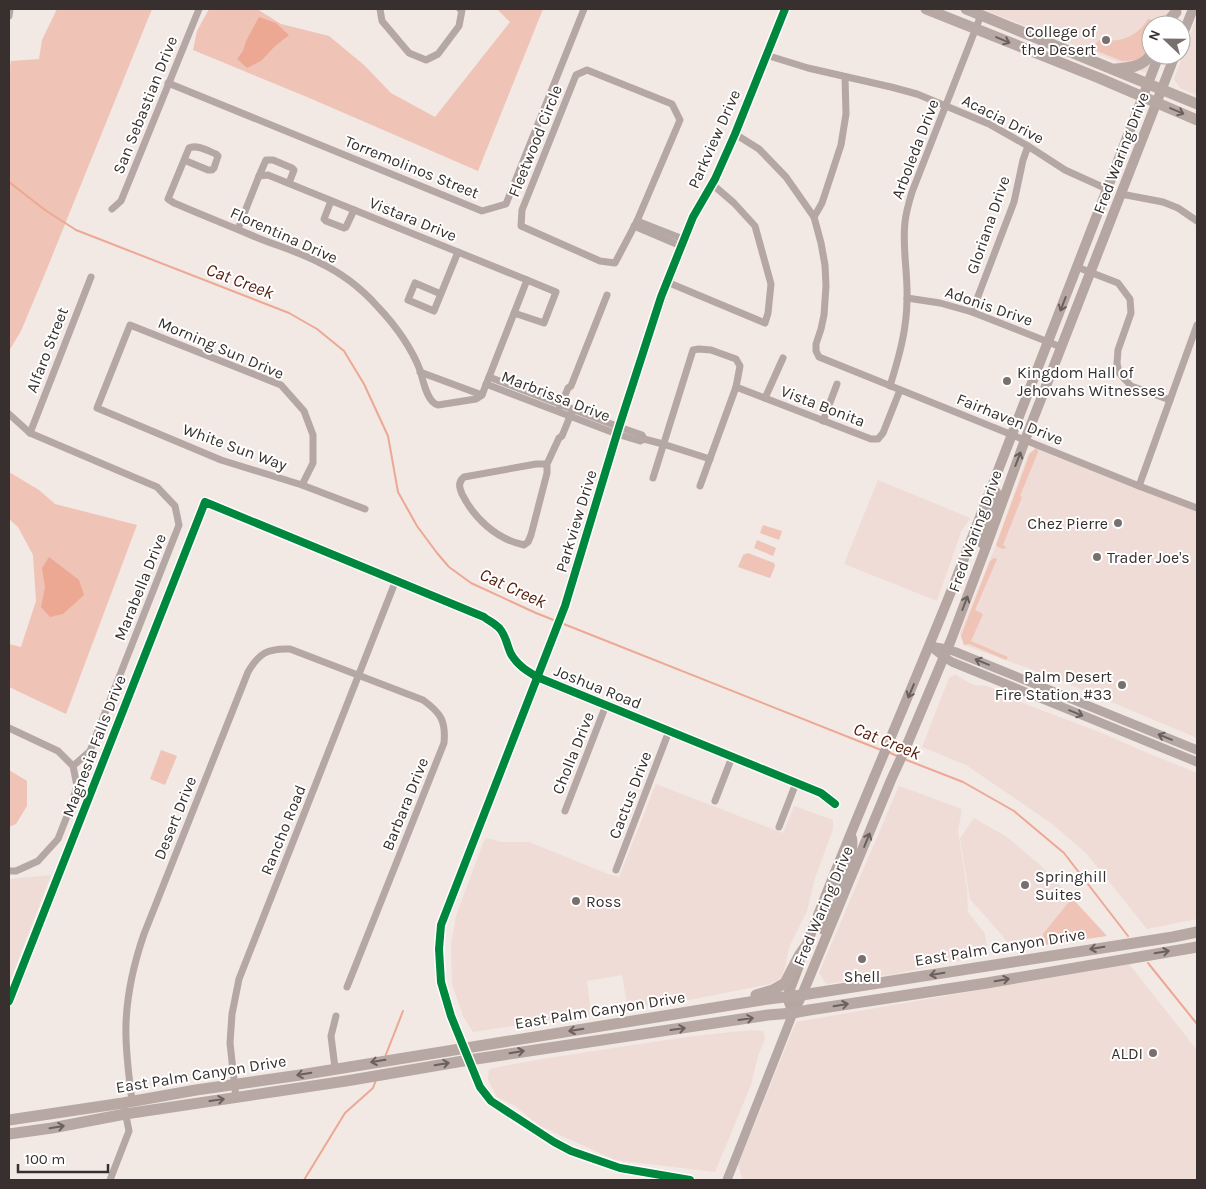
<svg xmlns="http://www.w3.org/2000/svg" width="1206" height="1189" font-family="Karla,sans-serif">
<rect width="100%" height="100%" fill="#f2e8e4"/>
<g fill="#efdcd6">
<polygon points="982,9 1172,9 1166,25 1151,25 1151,55 1154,55 1146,73"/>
<polygon points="1197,16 1197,95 1180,88 1174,79"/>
<polygon points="1040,447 1197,509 1197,738 1047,675 964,645 960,633 996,545 1028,454"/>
<polygon points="878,480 970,518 961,532 937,601 844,564"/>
<polygon points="955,674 966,681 974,685 987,686 1010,695 1025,704 1102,733 1145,752 1197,773 1197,919 1147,929 1086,853 1051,823 966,765 922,747 949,678"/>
<polygon points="656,784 783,833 794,806 833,820 833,829 815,878 807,911 789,947 786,964 781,978 770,984 694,999 631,1008 627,1004 622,975 587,981 591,1014 473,1032 463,1016 452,984 451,944 456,916 483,843 486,838 501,842 529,842 608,874 619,877"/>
<polygon points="899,786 962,809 958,831 967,889 968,912 985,934 988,956 946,963 895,974 826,984 819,973"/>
<polygon points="974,818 1007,837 1040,865 1072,898 1044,934 1045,945 1011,948 1001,934 970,899 960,838"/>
<polygon points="51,875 9,984 9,879"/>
<polygon points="1129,964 1197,1050 1197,1180 743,1180 738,1165 796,1022"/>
<polygon points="751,1030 763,1031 765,1039 758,1056 751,1085 715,1172 615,1160 540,1126 515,1106 497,1097 488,1080 489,1070 493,1068 542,1059 633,1045 694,1036"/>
</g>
<g fill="#efc3b5">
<polygon points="57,9 152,9 44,276 21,331 9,351 9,72 11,61 39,59 42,40"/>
<polygon points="209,9 257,9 281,24 329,36 364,65 391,93 435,117 510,22 497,9 543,9 478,171 307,97 193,50 197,31"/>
<path d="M1148 19 1160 22 1158 25H1151C1151 30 1152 37 1151 42 1148 56 1136 62 1122 61L1097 51 1096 43 1101 39C1120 44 1138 36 1148 19Z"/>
<polygon points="1035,448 1037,449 1038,452 1020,496 1022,497 1003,545 1006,547 1004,549 1000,548 996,545 1030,453 1034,450"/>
<polygon points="9,472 39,490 55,504 137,525 66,714 9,687 9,644 21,647 36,601 33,555 18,527 9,519"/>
<polygon points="763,525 782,531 779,540 760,533"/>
<polygon points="757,540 776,548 773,556 754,548"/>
<polygon points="748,553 774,563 775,566 770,578 738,567 743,555"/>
<polygon points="994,558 997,559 975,610 983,614 971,641 1008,657 1006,660 969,644 964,645 961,636 990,561"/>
<polygon points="161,750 177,756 165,785 150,779"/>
<polygon points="9,770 27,781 27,806 16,824 9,827"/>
<polygon points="1072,898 1107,936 1045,945 1043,934"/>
</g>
<g fill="#eda894">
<polygon points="259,17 276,23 289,35 274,47 261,61 247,68 237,59 243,51 246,41"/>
<polygon points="49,557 79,580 84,595 63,614 50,617 41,607 45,587 42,568"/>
</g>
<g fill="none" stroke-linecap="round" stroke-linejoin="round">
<g stroke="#eda894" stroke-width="2">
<polyline points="9,182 45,210 76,230 289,313 317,329 344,351 364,384 388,436 398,492 417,526 437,553 449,567 471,583 536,613 881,750"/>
<polyline points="888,752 897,756"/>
<polyline points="904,759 963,782 1014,811 1033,827 1064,853 1128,936"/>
<polyline points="1148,963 1197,1024"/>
<polyline points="385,1057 403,1011"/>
<polyline points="304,1180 345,1113 373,1088 376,1080"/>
</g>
<g stroke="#b5a7a3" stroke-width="7">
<polyline points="380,9 382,21 409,53 426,60 438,54 459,26 462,10 460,9"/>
<polyline points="9,16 10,9"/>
<polyline points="766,55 808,68 891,87 917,94 946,106 989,124 1028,146 1065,170 1107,189"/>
<polygon points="587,70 672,104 680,120 637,221 615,263 600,261 521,226 522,210 576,75"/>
<polyline points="168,83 482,211 506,204 584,9"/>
<polyline points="735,134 759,149 786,177 814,217 821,243 825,265 826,286 824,315 821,329 816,344 816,351 819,357 1139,486 1197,508"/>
<path d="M184 160 208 170H212L214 168 218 156 216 154C208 151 197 144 189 148L168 199 174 203C202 215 230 226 258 238 278 246 299 252 318 262 340 272 362 289 378 307 395 325 411 347 420 370 423 380 427 403 438 405L476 399 482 395 527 280 268 175 259 176 238 229"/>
<polyline points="259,176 266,160 273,160 292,168 294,170 289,183"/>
<polyline points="1121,194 1163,202 1178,208 1197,221"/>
<polyline points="331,201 324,219 326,221 344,228 346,227 354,210"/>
<polyline points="112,209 121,201 199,9"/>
<polyline points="814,217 822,203 841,145 846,114 845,77"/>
<polyline points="637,221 683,239"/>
<polyline points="634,226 681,246"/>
<polyline points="1077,267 1118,283 1130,299 1131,313 1118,350 1117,363 1119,373 1131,386 1170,400"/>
<polyline points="667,282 765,323 768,313 771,284 755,226 734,203 712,184"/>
<polyline points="441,294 415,283 408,300 434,311 458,252"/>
<polyline points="907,298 940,303 972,312 1061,347"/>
<polyline points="972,312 1014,202 1023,160 1028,146"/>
<polyline points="514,313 544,323 556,292 527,280"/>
<polyline points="420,372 482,395"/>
<polyline points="489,377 619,427 642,435 644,439"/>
<polyline points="486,384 617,434 640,441 644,439 663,444 710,459"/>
<path d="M890 386C899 357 907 329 907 299 908 273 902 248 905 222 906 212 909 202 912 192L981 15"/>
<polyline points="736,387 871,439 878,439 883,433 900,390"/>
<polyline points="765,398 783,358"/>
<polyline points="560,407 568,388 571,386 607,295"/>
<polyline points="9,414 30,433 157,487 175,506 179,525 90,751 73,766"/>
<polyline points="823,421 837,384"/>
<polyline points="30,433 91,277"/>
<path d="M547 464V473L531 535 528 542 524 545C496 539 474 518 462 494 459 487 458 482 464 477L536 464H547L559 438 562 436 573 409"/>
<polyline points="653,478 693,350 699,349 711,350 736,359 740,366 736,387 700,486"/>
<polyline points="302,485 313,463 313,435 304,411 281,385 130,325 97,408 221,460 302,485 365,509"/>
<polyline points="1139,486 1197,325"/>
<polyline points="9,728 58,751 73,766 77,786 71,806 58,839 38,861 16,871 9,871"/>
<polyline points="715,801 732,757"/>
<polyline points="565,811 606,705"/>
<polyline points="779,827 796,783"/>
<polyline points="616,870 669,731"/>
<path d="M9 1001 205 502 484 617C489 621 496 624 500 629 506 636 507 646 511 654 517 665 527 671 537 677L821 793 835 804"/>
<polyline points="335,1068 331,1036 336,1016"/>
<polyline points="236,1098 230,1043 232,1014 239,979 396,580"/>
<path d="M132 1101C129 1076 125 1050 126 1024 127 993 134 963 144 934L248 672C259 653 268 648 290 649L423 700C441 713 446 721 444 743L347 987"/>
<polyline points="110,1180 129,1131 125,1111"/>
<polyline points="690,1180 620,1168 571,1151 554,1142 491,1101 480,1087 464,1048 451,1016 441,982 439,949 441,925 565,606 619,427 661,297 693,217 715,179 735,134 785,9"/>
</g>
<g stroke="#b5a7a3" stroke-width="9">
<polyline points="930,646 944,657 952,662 1197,762"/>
<polyline points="930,646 947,649 956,652 1197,750"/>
<polyline points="727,1180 793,1013"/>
</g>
<g stroke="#b5a6a1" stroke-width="10">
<polyline points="1181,39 1193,9"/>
<polyline points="986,547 982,543 981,538 996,492"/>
<path d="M841 900 838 893C841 875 855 857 852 838"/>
<polyline points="822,929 831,907 830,899 826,896"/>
<path d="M805 949C852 824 907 703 956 579L1159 55"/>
<polyline points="793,1013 802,995 891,780 906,747 951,640 986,547 1025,440 1175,55"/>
<polyline points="793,1013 787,997 800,963"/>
</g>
<g stroke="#b7a8a3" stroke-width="11">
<polyline points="926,9 1099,78 1197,120"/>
<polyline points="966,9 1197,104"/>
<polyline points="1165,25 1176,12"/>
<path d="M1115 69C1129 68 1142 67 1151 55"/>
<polyline points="756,995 773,990 785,983 799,956 808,943"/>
<polyline points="9,1120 123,1103 196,1090 300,1075 768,999 802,995 1173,937 1197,932"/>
<polyline points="9,1134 52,1128 125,1114 346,1081 469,1060 768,1015 793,1013 809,1010 987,983 1197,947"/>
</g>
<g stroke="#fff" stroke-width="11">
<g id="cycleway">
<path d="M9 1001 205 502 484 617C489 621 496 624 500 629 506 636 507 646 511 654 517 665 527 671 537 677L821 793 835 804"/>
<polyline points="690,1180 620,1168 571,1151 554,1142 491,1101 480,1087 464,1048 451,1016 441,982 439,949 441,925 565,606 619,427 661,297 693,217 715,179 735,134 785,9"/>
</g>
</g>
<use href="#cycleway" stroke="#00873e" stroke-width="8"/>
</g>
<defs><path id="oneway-shaft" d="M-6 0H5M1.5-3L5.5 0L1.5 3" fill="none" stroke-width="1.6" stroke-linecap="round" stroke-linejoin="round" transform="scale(1.25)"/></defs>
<g stroke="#6a605d">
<use href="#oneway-shaft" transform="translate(1003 40) rotate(23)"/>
<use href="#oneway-shaft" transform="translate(1177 111) rotate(23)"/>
<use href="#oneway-shaft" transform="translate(1097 948) rotate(171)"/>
<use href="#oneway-shaft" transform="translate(1162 952) rotate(-9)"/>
<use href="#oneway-shaft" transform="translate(937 974) rotate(171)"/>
<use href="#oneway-shaft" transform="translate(1002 980) rotate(-10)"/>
<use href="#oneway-shaft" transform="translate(841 1005) rotate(-9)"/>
<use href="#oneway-shaft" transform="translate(746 1019) rotate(-8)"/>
<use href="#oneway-shaft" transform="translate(678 1029) rotate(-8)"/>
<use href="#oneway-shaft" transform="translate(576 1030) rotate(171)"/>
<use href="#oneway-shaft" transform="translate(517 1052) rotate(-9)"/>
<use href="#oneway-shaft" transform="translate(378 1061) rotate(171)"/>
<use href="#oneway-shaft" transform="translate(442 1064) rotate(-10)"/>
<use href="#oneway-shaft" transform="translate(304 1074) rotate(170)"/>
<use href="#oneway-shaft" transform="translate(217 1100) rotate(-8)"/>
<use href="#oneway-shaft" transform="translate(57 1127) rotate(-10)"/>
</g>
<g stroke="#695f5c">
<use href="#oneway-shaft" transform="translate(1063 304) rotate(111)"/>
<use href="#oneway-shaft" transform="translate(1018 459) rotate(-69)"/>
<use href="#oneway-shaft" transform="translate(965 603) rotate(-69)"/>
<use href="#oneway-shaft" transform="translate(911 691) rotate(113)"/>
<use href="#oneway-shaft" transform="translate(867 840) rotate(-68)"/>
</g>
<g stroke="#69605d">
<use href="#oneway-shaft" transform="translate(982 662) rotate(-158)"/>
<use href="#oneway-shaft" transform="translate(1076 713) rotate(22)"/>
<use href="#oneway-shaft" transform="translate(1165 737) rotate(-158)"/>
</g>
<g fill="#78706e" stroke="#fff" stroke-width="2">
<circle cx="1106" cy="40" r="5"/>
<circle cx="1007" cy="381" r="5"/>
<circle cx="1118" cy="523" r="5"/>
<circle cx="1097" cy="557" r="5"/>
<circle cx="1122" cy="685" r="5"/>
<circle cx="1025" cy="885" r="5"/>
<circle cx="576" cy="901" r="5"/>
<circle cx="862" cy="959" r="5"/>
<circle cx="1153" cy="1053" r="5"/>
</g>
<g text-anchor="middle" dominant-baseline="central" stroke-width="4" stroke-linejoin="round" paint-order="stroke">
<g font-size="16" fill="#37302e" stroke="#fff" text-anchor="end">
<text x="1096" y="31">College of<tspan x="1096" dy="18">the Desert</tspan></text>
<text x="1017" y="372" text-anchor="start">Kingdom Hall of<tspan x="1017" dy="18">Jehovahs Witnesses</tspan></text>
<text x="1108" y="523">Chez Pierre</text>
<text x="1107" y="557" text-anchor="start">Trader Joe's</text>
<text x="1112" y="676">Palm Desert<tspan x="1112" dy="18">Fire Station #33</tspan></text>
<text x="1035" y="876" text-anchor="start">Springhill<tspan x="1035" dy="18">Suites</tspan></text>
<text x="586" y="901" text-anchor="start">Ross</text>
<text x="862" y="976" text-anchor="middle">Shell</text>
<text x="1143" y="1053">ALDI</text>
</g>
<g font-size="16" fill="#37302e" stroke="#fff">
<text transform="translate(145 105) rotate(-68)">San Sebastian Drive</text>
<text transform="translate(1003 119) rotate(27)">Acacia Drive</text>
<text transform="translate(714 139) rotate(-66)">Parkview Drive</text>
<text transform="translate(535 141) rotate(-68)">Fleetwood Circle</text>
<text transform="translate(915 149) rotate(-69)">Arboleda Drive</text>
<text transform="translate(1121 153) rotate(-69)">Fred Waring Drive</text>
<text transform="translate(412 167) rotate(22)">Torremolinos Street</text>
<text transform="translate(413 219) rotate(22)">Vistara Drive</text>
<text transform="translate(988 225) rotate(-71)">Gloriana Drive</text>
<text transform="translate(284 235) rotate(24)">Florentina Drive</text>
<text transform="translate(989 306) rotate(19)">Adonis Drive</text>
<text transform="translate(221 348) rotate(23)">Morning Sun Drive</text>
<text transform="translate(47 350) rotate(-69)">Alfaro Street</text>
<text transform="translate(556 396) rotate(21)">Marbrissa Drive</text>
<text transform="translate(823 406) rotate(21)">Vista Bonita</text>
<text transform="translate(1010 419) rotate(22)">Fairhaven Drive</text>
<text transform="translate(235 447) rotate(20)">White Sun Way</text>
<text transform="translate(576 521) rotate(-73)">Parkview Drive</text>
<text transform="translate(975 531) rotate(-70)">Fred Waring Drive</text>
<text transform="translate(140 587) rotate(-68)">Marabella Drive</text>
<text transform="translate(598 687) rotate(22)">Joshua Road</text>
<text transform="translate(94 746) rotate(-69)">Magnesia Falls Drive</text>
<text transform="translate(573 753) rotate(-68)">Cholla Drive</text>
<text transform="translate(630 795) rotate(-69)">Cactus Drive</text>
<text transform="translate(405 804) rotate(-68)">Barbara Drive</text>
<text transform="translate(175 818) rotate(-68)">Desert Drive</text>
<text transform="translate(283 830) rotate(-68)">Rancho Road</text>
<text transform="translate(823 906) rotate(-67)">Fred Waring Drive</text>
<text transform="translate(1000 947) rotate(-9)">East Palm Canyon Drive</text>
<text transform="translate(600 1010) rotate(-9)">East Palm Canyon Drive</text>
<text transform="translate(201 1074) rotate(-9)">East Palm Canyon Drive</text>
</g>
<g font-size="18" font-style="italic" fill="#561c0a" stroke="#fff">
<text transform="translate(240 281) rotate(21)">Cat Creek</text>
<text transform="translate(513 588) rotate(25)">Cat Creek</text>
<text transform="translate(887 741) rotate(22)">Cat Creek</text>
</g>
</g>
<rect width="1206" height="1189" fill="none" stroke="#37302e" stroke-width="20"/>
<g transform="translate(1166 40) rotate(292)"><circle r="24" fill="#ffffff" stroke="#afacab"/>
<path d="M0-4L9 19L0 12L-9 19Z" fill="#78706e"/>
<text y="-8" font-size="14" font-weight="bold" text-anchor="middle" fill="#37302e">N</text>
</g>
<path d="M18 1164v8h90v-8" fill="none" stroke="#37302e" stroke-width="2.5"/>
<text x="25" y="1164" font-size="15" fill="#37302e" stroke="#ffffff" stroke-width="4" paint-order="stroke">100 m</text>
</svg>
